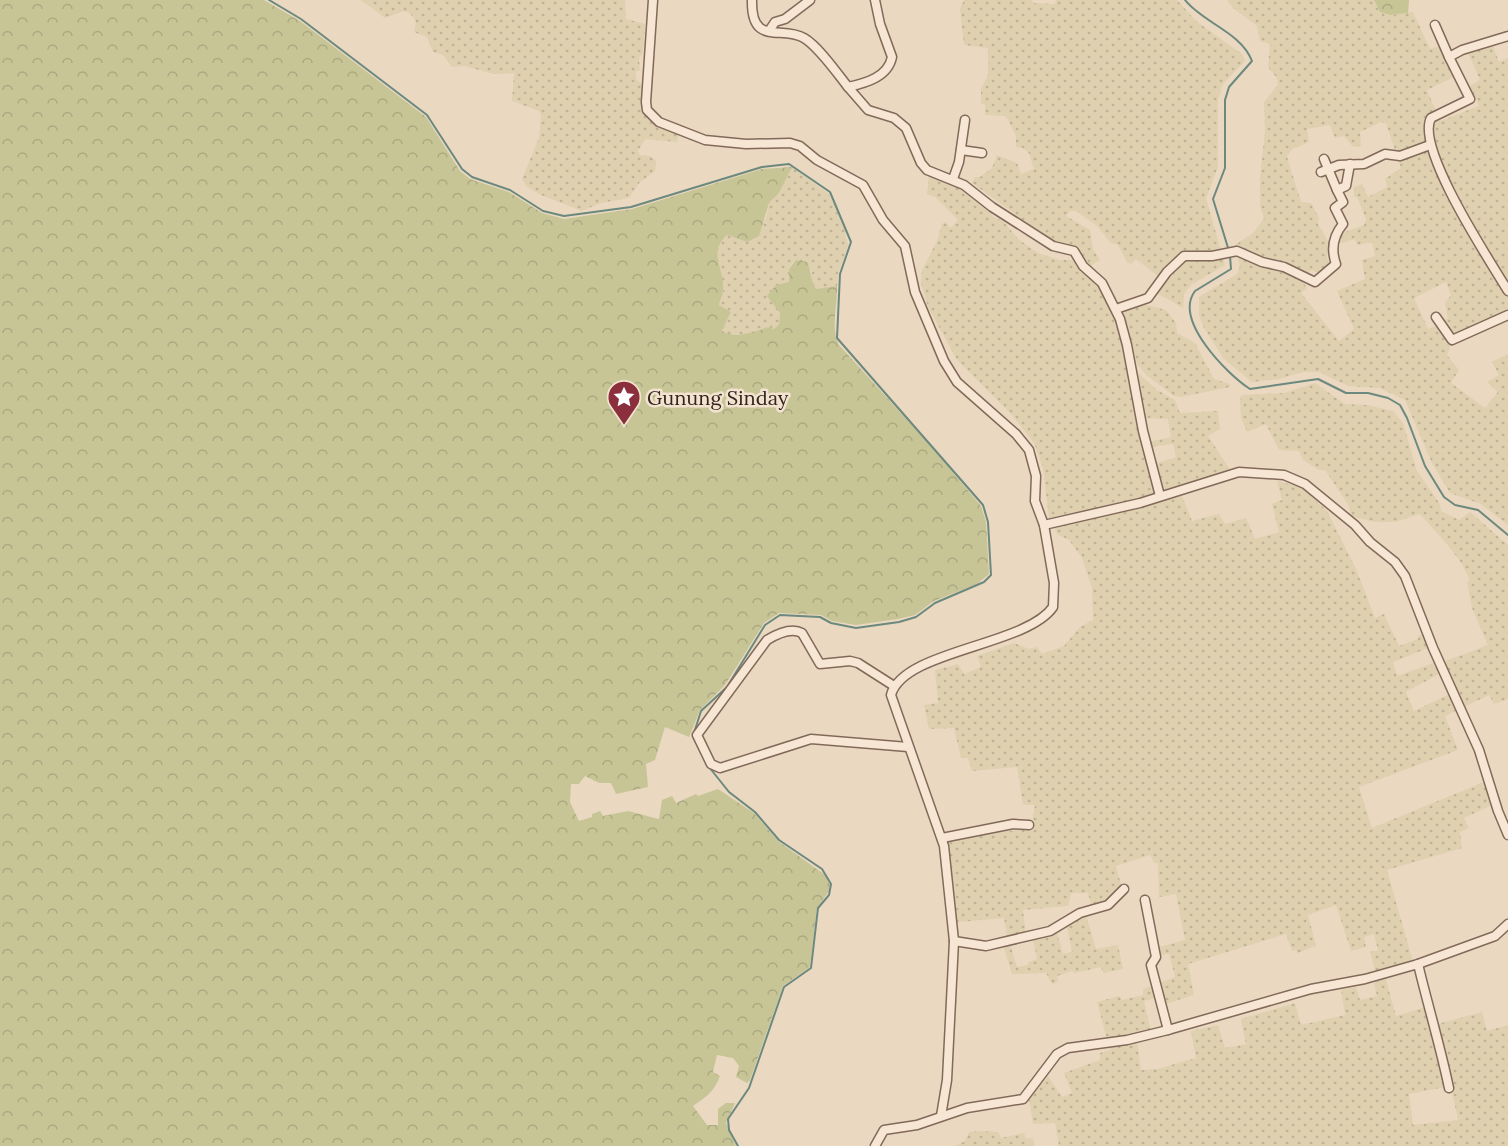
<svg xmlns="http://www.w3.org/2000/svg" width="1508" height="1146" font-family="Lora,serif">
<defs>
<pattern id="farmland-dots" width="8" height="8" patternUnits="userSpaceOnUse" patternTransform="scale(1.5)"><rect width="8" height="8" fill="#dfd0af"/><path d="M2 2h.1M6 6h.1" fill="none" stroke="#c0b296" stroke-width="1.8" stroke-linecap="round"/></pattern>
<pattern id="forest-crowns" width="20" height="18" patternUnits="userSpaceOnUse" patternTransform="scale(1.5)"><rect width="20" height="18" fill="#c7c596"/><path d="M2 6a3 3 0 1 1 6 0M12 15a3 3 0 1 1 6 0" fill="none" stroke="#aba981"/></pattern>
</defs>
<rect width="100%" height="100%" fill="#ead8c1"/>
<g fill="url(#farmland-dots)" fill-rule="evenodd">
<polygon points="361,0 625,0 626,19 645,24 643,53 639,58 640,71 636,71 636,79 642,84 646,113 679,132 677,142 645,139 638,151 640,155 650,156 656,161 655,171 640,182 629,198 601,203 582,211 541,195 527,187 522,179 539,138 541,115 539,111 512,101 514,73 493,74 465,66 452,67 443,55 433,52 427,37 414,32 416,22 410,13 404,11 385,18"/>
<polygon points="964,0 1032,0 1033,3 1055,4 1056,0 1177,0 1196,21 1242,54 1245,61 1223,84 1218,99 1218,167 1206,198 1225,265 1191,285 1184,294 1183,308 1157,293 1164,281 1136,259 1131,264 1127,262 1118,245 1111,243 1097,226 1076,211 1070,211 1066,216 1090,230 1093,249 1100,260 1089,267 1086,266 1077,249 1055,245 1031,231 1014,213 972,183 975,177 980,177 992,168 997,155 1017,163 1021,174 1034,169 1029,153 1023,148 1016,147 1016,136 1006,116 985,115 985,105 981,103 981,89 988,75 988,48 964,45 960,9"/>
<path d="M1227 0H1374L1380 12 1390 15 1413 12 1430 49 1440 46 1456 76 1427 90 1440 121 1479 106 1470 86 1480 80 1468 53 1492 43 1499 62 1508 58V313L1453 339 1442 322 1448 318 1445 303 1451 295 1446 282 1414 298 1428 329 1437 326 1450 348 1447 355 1459 370 1451 383 1485 408 1498 392 1487 382 1499 375 1492 362 1508 354V525L1481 504 1450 493 1432 463 1405 400 1380 388 1348 386 1319 372H1303L1279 379 1252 382 1224 359 1204 328 1199 316V297L1237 274 1240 266 1235 245 1253 233 1264 219 1260 205V178L1265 131 1264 102 1278 85 1277 78 1268 67 1270 44 1260 41 1257 26 1233 8ZM1381 122 1386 123 1401 168 1385 179 1387 187 1368 197 1362 184 1354 187V197H1357L1366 219 1364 225 1340 234 1336 245 1355 239 1357 245 1372 242 1375 256 1362 260 1365 279 1337 291 1354 329 1339 341 1301 293 1307 288 1302 281 1311 270 1322 274 1329 264 1327 258 1329 243 1318 224 1319 218 1311 203 1301 202 1287 157 1292 149 1309 142 1307 129 1330 125 1335 138 1344 136 1353 147 1361 146 1360 132Z"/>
<polygon points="792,167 829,194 844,226 848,246 838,274 837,286 816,290 811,281 812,271 793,262 789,269 789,282 783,286 777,307 780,313 779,324 774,329 768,327 755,333 728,335 722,331 731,313 719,305 723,291 716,255 720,241 727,235 747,242 766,218 769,203 779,193"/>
<polygon points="929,175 962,187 990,210 993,217 1003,221 1018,239 1038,253 1060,260 1075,260 1099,285 1117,320 1124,346 1140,432 1155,492 1153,495 1049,518 1043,468 1034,443 1012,415 957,360 928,307 921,283 922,270 937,241 942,224 945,222 951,228 958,220 935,197 927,194"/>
<polygon points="1139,303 1166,310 1176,323 1177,333 1195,343 1214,379 1230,384 1230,387 1181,397 1174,396 1146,375 1137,364 1123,310"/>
<polygon points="1135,370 1157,390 1175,400 1180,413 1218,411 1220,429 1208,436 1231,471 1165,492 1163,490 1155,464 1176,457 1173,444 1150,447 1148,442 1171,437 1168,419 1142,418"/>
<path d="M1315 383 1345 404 1367 405 1393 411 1403 423 1417 471 1440 504 1441 511 1459 520 1470 512 1508 545V699L1494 704 1489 695 1445 716 1458 750 1359 787 1372 828 1484 782 1492 805 1464 818 1469 828 1460 832 1462 848 1387 870 1413 962 1383 969 1396 1016 1426 1007 1445 1087 1409 1094 1413 1125 1458 1120 1438 1024 1482 1012 1487 1031 1508 1025V1146H1059L1055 1123 1033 1124 1029 1099 1048 1076 1062 1097 1072 1093 1064 1073 1100 1060V1053L1110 1050 1097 1002 1119 996 1122 1000 1143 995V989L1175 977 1169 954 1161 955 1159 947 1185 940 1176 894 1159 897 1158 863H1154L1150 855 1116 866 1122 888 1106 905 1092 909 1088 893H1071L1068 906 1023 910 1026 936 1008 940 1004 918 947 923 940 840 1031 828 1035 805H1023L1017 767 972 771 968 758H961L954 728 929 729 924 705 938 703 935 670 958 664 964 674 981 667 977 656 1014 643 1029 649 1037 647 1042 654 1064 646 1080 627 1093 620 1092 588 1082 558 1069 540 1057 534 1054 527 1182 496 1192 521 1219 514 1225 524 1246 518 1255 539 1279 532 1272 504 1282 500 1277 481 1301 487 1327 511 1356 569 1375 618 1384 614 1399 646 1418 639V636L1423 634 1428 648 1393 662 1397 676 1434 663 1439 674 1406 692 1414 711 1456 691 1443 662 1488 645 1472 608 1467 582 1470 580 1460 561 1446 543 1420 514 1395 522H1375L1351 516 1349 506 1325 470H1319L1303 460 1299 451 1279 450 1266 424 1247 432 1241 417 1240 398 1243 395 1284 393ZM1336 905 1351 951 1366 947 1364 937 1374 934 1378 950 1370 952 1378 981 1374 983 1377 996 1360 1000 1356 987 1341 990 1345 1015 1301 1025 1295 1003 1241 1019 1246 1044 1225 1048 1218 1025 1191 1031 1196 1058 1157 1069 1141 1070 1136 1035 1151 1032 1144 1001 1163 996 1165 1004 1194 995 1188 964 1286 934 1292 951 1296 950 1298 953 1316 946 1308 915Z"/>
<polygon points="1086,915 1096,949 1118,945 1123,969 1103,973 1101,967 1074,973 1072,971 1057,976 1058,982 1052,984 1046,973 1012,974 1003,945 1010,944 1017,967 1028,965 1029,962 1037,959 1033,939 1057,933 1063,954 1072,952 1067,926"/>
<polygon points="982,1131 998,1132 1001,1138 1024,1133 1026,1139 1033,1138 1034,1146 955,1146 965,1141 969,1132"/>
</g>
<g fill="url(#forest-crowns)">
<path d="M0 0H264L300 21 426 117 460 171 470 179 509 192 542 213 564 219 632 209 762 169 792 167 779 193 769 203 759 236 747 242 727 235C707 253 725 269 723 290 723 295 720 300 719 305L731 312 722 331C734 339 755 332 768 327L774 329 779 324 780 313 767 296 776 285 789 282V269L796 260 807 262C812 272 810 280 816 289L837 286C838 305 830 328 839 345L931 446 981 506 986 522 989 574 977 584 934 601 915 615 898 619 856 625 832 621 821 615 779 613 764 623 725 685 700 710 689 737 665 727 655 760 646 764 648 787 616 794 611 783H599L585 776 579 784H571L570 802 579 821 592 817V814L600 811 603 816 628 811 659 819 662 800 672 796 676 803 696 794 698 796 718 789 754 813 778 841 825 875 830 885 829 891 817 908 810 967 783 986 750 1080 747 1083 736 1077 739 1066 733 1058 717 1055 713 1072 720 1076C714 1092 706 1097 693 1106L707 1125H718V1109L726 1103H735L726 1123 736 1146H0Z"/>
<polygon points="1374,0 1409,0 1408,13 1390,15 1380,12"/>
</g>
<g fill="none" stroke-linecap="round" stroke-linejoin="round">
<g stroke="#6b897e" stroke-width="2">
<polyline points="269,0 301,19 427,115 462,169 472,177 510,190 543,211 564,216 631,207 762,167 789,164 830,192 851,242 840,274 837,338 983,505 988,522 991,575 984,582 935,603 916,617 899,622 856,628 831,623 820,617 780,615 765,625 727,687 701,711 693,736 702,754"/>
<path d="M1185 0C1203 23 1241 32 1252 61L1229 87 1225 100V168L1213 199 1229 251"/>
<path d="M1230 256 1231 269 1195 291C1173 320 1227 374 1250 389L1318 379 1346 393H1368L1388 398 1400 405 1407 418 1425 466 1444 497 1455 505 1478 510 1508 535"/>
<polyline points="709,767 729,792 755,812 779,840 822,869 831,884 829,895 818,908 811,968 784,987 749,1088 728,1119 729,1130 738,1146"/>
</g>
<g stroke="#82695a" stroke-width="11">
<g id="minor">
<path d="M653 0 646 102 647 110 659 122 705 140 746 144 790 143 800 146 817 160 863 185 883 220 905 246 915 292 944 361 957 382 1016 434 1029 450 1036 476 1035 501 1044 525 1054 583 1053 607C1026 646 903 650 891 695L944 846 954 941 947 1080 941 1116"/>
<path d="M752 0C751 47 781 25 804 38 819 47 837 73 848 87"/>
<path d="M875 0 880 24 892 57C888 77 866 83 848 87L868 110 894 118 906 128 921 163 927 170 964 185 992 207 1053 246 1074 251 1083 266 1102 283 1120 319 1127 345 1143 431 1160 496"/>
<polyline points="1435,25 1449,57"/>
<polyline points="769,31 775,22 785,19 810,0"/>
<path d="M1508 36 1462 50 1449 57 1470 99 1431 118C1415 148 1490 261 1508 291"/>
<polyline points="961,150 982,153"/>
<polyline points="1324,159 1337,190 1346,186 1350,164"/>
<polyline points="1321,172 1339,165 1364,164 1385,154 1400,156 1430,145"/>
<polyline points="953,179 959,162 965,120"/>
<path d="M1116 309 1148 298 1167 272 1184 256H1212L1237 251 1262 262 1284 267 1315 282 1336 264C1331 250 1333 236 1343 224L1335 208 1343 202 1337 190"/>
<polyline points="1436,317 1452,340 1508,315"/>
<polyline points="1044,525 1140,503 1239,472 1284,475 1305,484 1355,525 1370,542 1395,562 1405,576 1433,648 1479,750 1498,811 1508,835"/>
<path d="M894 686 858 663 850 661 820 664 802 633C791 627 777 634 767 640L697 735 711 764 720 768 811 739 908 747"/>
<polyline points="942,838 1013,824 1029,825"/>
<polyline points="1145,900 1156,957 1151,965 1168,1030"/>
<polyline points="954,941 986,946 1050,931 1080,913 1108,905 1124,889"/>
<path d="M1418 964C1428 1006 1440 1045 1449 1088"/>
<polyline points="875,1146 884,1130 917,1125 967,1108 1023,1099 1057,1054 1068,1048 1127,1040 1168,1030 1311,989 1365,979 1418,964 1495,936 1508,924"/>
</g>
</g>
<use href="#minor" stroke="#f6e6d3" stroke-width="8"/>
</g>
<defs>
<g id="sight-pin" transform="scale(1.725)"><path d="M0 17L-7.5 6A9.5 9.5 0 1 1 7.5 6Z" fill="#8c2f3d" stroke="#f2e3d0"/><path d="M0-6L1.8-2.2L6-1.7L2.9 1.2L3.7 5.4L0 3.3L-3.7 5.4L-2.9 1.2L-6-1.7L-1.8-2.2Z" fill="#fff"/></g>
</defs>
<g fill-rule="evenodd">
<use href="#sight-pin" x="624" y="397"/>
</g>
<g text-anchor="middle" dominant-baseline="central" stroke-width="5" stroke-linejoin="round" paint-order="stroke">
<g font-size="20" fill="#33241d" stroke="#f2e3d0" text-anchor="start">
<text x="647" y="397">Gunung Sinday</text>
</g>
</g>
</svg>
